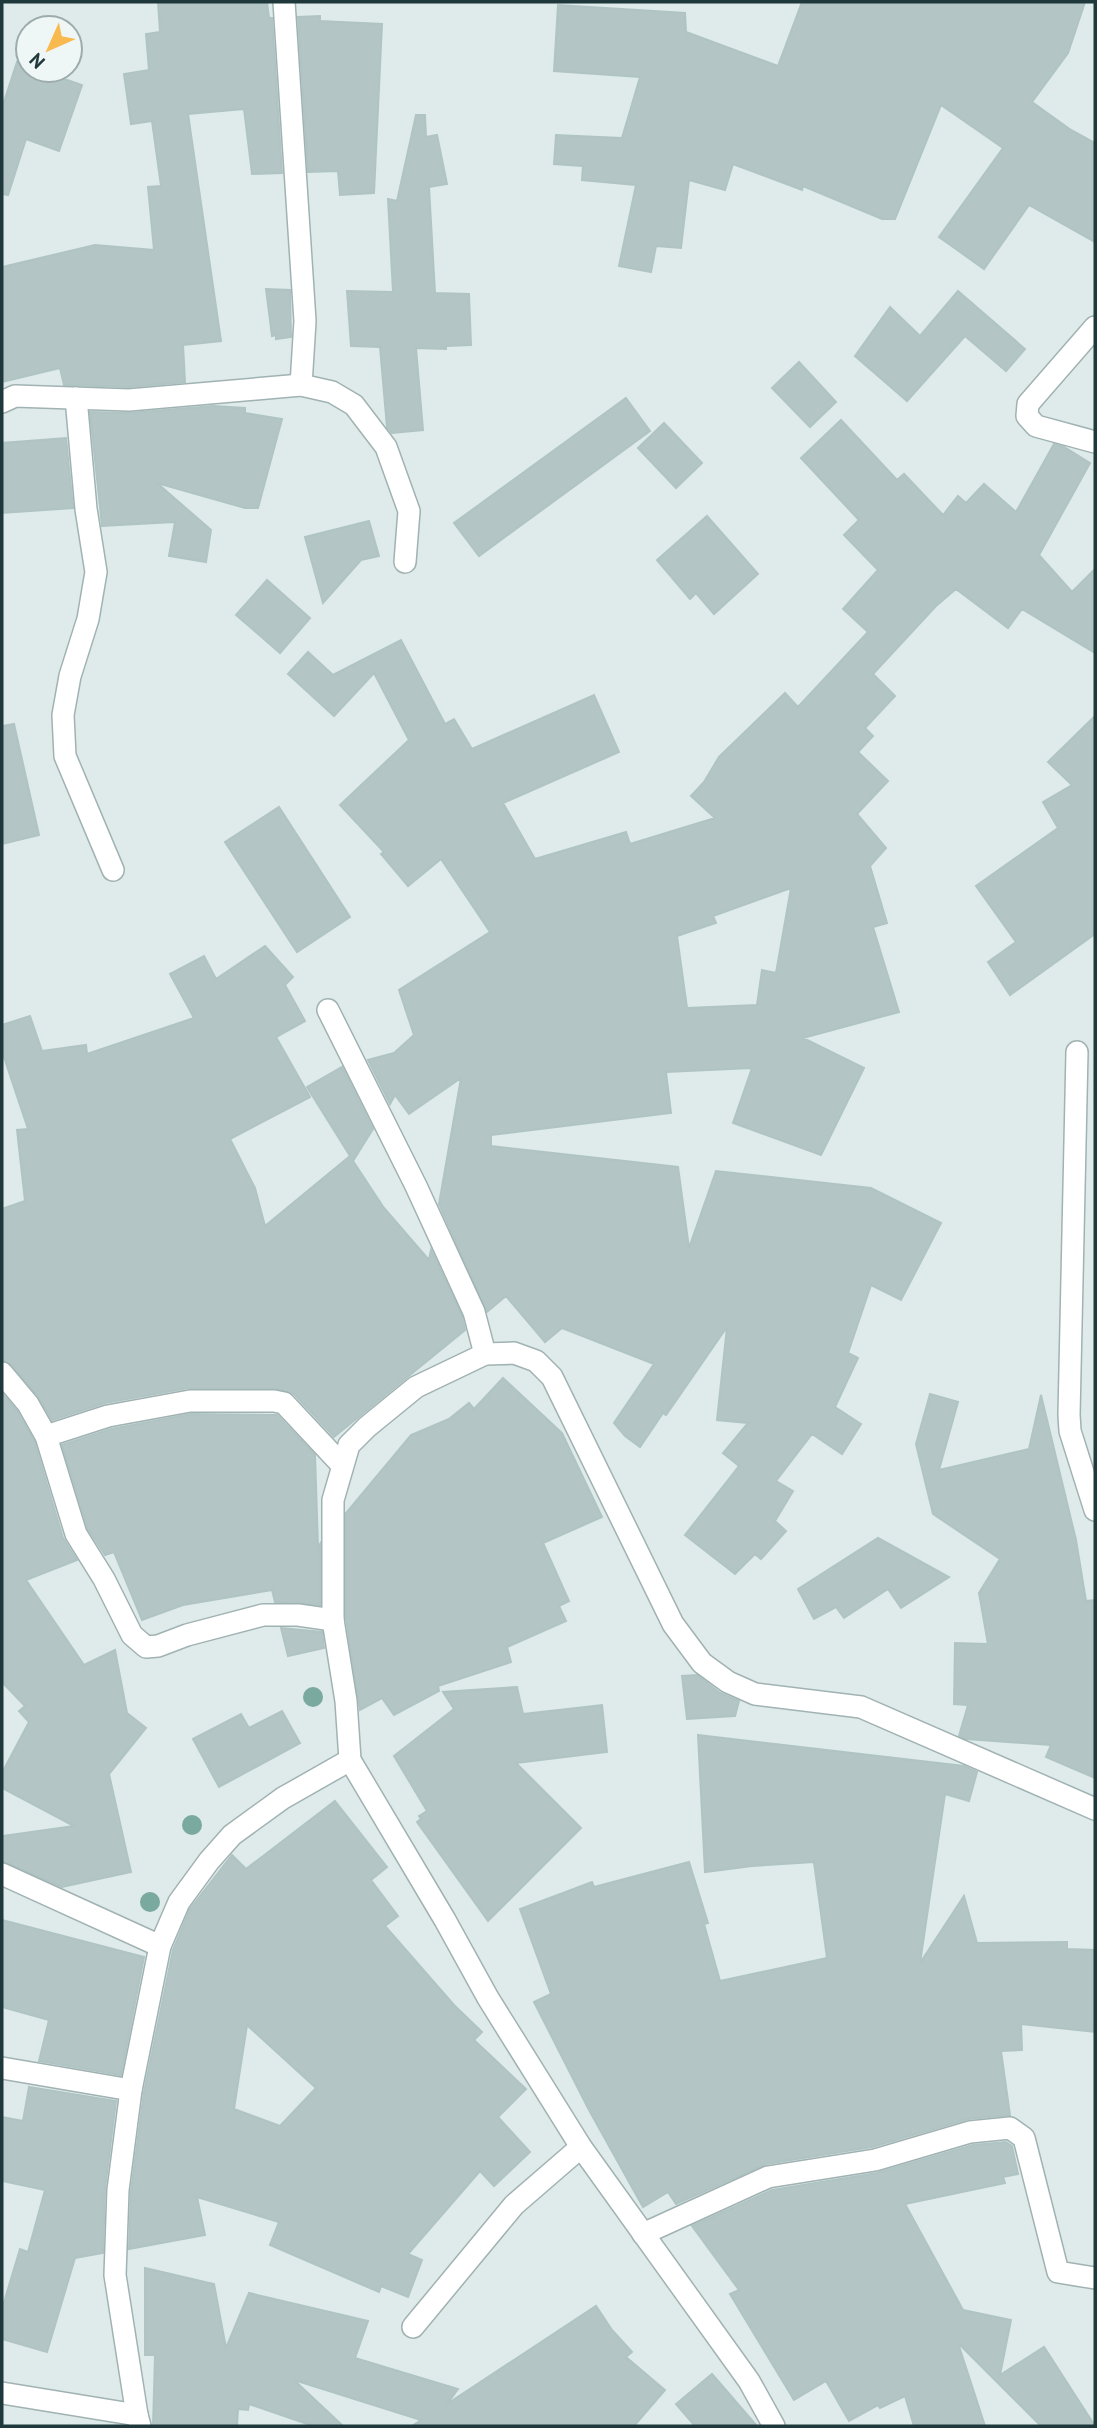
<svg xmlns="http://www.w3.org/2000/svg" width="1097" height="2428" font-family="'PT Sans',sans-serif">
<rect width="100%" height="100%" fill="#deebea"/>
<g fill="#b3c5c4" stroke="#b0c4c4" stroke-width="2" fill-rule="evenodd">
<polygon points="158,2 267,2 269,18 272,18 282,173 252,174 244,109 188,114 221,341 183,345 185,382 129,387 64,385 60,368 2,382 2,267 95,245 154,250 148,187 161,186 152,121 131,124 124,74 149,70 146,34 160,32"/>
<polygon points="802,2 1085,2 1068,53 1032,102 1071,130 1095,143 1095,242 1029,205 984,269 939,237 1003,148 941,105 895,219 882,219 803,186 802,190 733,164 725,190 689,180 681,248 656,246 651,272 619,266 636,185 582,180 583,166 554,164 556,135 622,138 640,77 554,71 558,5 685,13 686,32 778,66"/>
<polygon points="320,16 320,21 382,24 374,193 340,195 338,171 308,172 298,17"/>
<polygon points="17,62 28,66 28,70 39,70 82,85 59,151 26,139 8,195 2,194 2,108"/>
<polygon points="416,115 425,115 426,137 437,135 447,184 429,187 435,293 469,294 471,345 446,346 446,349 416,348 423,430 392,433 387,427 380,347 351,346 347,291 393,292 388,199 397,201"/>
<polygon points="266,289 290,290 291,337 276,339 276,335 272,336"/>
<polygon points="958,291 1025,349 1006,371 965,336 907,401 855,356 890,307 920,336"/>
<polygon points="799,362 836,402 810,427 772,388"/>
<polygon points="626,398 650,431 479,556 454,523"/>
<polygon points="213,406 245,408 245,413 282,419 258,508 245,508 157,483 211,530 206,562 169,556 175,522 102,526 90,412 130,413"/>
<path d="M841 420 897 480 904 474 943 515 958 496 966 503 984 484 1016 512 1054 444 1064 447 1090 463 1039 555 1072 592 1095 569V653L1022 609 1008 628 956 589 936 606 873 674 895 696 865 728 873 736 858 752 888 781 857 814 886 848 870 866 887 923 873 927 899 1012 803 1038 864 1068 821 1155 733 1123 752 1068 666 1072 671 1113 491 1135V1146L678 1167 689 1248 716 1171 871 1188 941 1223 901 1300 871 1285 848 1353 858 1358 835 1407 861 1424 842 1454 812 1434 776 1481 793 1491 775 1521 786 1531 761 1559 755 1554 735 1574 685 1535 739 1466 723 1453 748 1423 717 1420 727 1327 666 1415 663 1413 640 1447 625 1436 614 1423 654 1364 562 1328 545 1342 506 1296 487 1312 439 1204 461 1078 409 1114 395 1095 390 1104 368 1060 394 1053 414 1035 399 990 490 932 441 859 408 886 381 854 384 852 340 805 409 740 374 673 334 716 288 674 308 652 333 675 401 640 445 724 454 719 472 749 594 695 619 752 503 803 535 859 626 832 630 844 715 818 691 796 704 782 719 757 785 693 798 707 868 632 843 609 878 570 844 535 859 520 801 458ZM791 888 776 973 762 970 757 1005 687 1008 677 936 716 923 713 916Z"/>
<polygon points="664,423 702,463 676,488 638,448"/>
<polygon points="66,438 73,508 2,513 2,443"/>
<polygon points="707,516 758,574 714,614 696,593 690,599 657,560"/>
<polygon points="369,521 379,556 361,560 323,603 305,537"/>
<polygon points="267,580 310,618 280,653 236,615"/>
<polygon points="1095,716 1095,934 1010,995 988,962 1016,942 976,886 1058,828 1043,802 1072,785 1048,762"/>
<polygon points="14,724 39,835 2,844 2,726"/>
<polygon points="279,807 350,917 297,952 225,842"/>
<polygon points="265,946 293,977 285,985 305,1021 276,1037 310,1097 230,1139 255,1188 265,1226 350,1156 307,1087 342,1067 373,1129 353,1161 384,1208 429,1260 431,1250 462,1316 465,1330 334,1437 294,1394 274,1388 188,1388 105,1403 52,1420 38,1396 12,1365 2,1360 2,1209 25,1201 17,1130 28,1129 2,1051 2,1025 30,1016 42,1051 86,1045 87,1054 194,1018 170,974 204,956 216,979"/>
<polygon points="503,1378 562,1433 602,1517 543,1543 569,1601 559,1606 566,1621 507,1647 511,1662 438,1686 439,1691 394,1715 382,1698 360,1710 346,1619 346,1513 411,1435 449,1419 469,1403 474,1409"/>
<polygon points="2,1393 17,1411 34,1441 63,1538 77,1560 26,1580 84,1665 115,1650 127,1713 146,1728 109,1774 131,1872 62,1887 2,1861 2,1836 74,1826 2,1788 2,1773 29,1722 19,1711 25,1706 2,1682"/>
<polygon points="930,1394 958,1402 939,1470 1029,1449 1041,1395 1076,1540 1086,1601 1095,1600 1095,1778 1046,1757 1051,1745 966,1739 959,1736 968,1705 954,1704 955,1643 988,1644 979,1593 1000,1559 933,1514 916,1444"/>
<polygon points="191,1414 277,1415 315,1455 318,1547 320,1544 320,1605 275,1602 272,1590 183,1605 142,1620 114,1552 105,1555 88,1529 62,1445 111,1429"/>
<polygon points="878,1538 949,1577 901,1608 888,1589 844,1618 836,1607 814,1619 798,1589"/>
<polygon points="281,1628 322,1632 324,1648 288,1656"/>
<polygon points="697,1675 720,1693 739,1701 735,1716 687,1719 682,1676"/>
<polygon points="517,1687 523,1714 602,1705 607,1752 516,1763 581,1828 488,1921 417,1822 421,1819 419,1816 427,1811 394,1756 454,1709 443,1692"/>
<polygon points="282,1711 300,1743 219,1787 193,1739 241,1714 249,1728"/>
<polygon points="698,1735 964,1766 977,1772 969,1801 945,1794 920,1963 964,1896 977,1943 1067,1942 1067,1949 1095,1950 1095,2032 1021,2024 1022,2050 1001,2051 1010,2115 968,2119 872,2147 766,2164 676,2204 668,2192 643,2207 589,2110 534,2002 551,1994 520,1909 592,1882 594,1887 689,1862 708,1923 704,1924 720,1981 827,1958 814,1862 752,1866 705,1872"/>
<path d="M335 1801 387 1867 371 1880 398 1916 385 1926 454 2005 482 2032 474 2040 526 2089 498 2117 530 2152 494 2186 480 2171 408 2254 422 2260 408 2297 381 2286 379 2292 270 2245 279 2222 197 2197 205 2235 129 2249 131 2191 144 2092 173 1950 190 1909 232 1855 246 1869ZM247 2025 316 2088 280 2126 234 2109Z"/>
<polygon points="2,1920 144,1957 121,2075 39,2061 49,2020 2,2007"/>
<polygon points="29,2087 116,2101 105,2188 103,2253 75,2258 47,2352 2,2339 2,2309 20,2249 28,2252 45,2190 2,2181 2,2117 23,2121"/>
<polygon points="1006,2142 1012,2146 1018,2174 1003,2177 1005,2183 905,2204 963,2310 1011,2320 1000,2375 1044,2347 1095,2426 1041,2426 958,2343 985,2426 914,2426 905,2396 880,2408 878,2405 849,2421 826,2381 794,2400 730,2294 739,2290 692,2226 772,2190 877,2173 973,2145"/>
<polygon points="145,2268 214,2284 226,2348 249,2293 368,2321 355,2358 458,2389 447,2404 596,2306 612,2330 632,2352 626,2357 665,2390 634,2426 412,2426 421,2420 294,2380 343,2426 313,2426 249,2404 248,2410 238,2409 237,2426 153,2426 155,2355 145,2355"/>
<polygon points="712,2374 757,2426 695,2426 676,2404"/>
</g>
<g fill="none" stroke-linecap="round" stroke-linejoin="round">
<g stroke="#a1b2b2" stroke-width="24">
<g id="minor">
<polyline points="284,2 305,321 301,385"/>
<polyline points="1095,327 1028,404 1027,416 1036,426 1095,442"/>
<polyline points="76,398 86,509 96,572 88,619 70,676 63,715 65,756 113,870"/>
<polyline points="2,402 15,396 129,400 301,385 332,392 354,405 386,447 409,511 405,562"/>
<polyline points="328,1010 416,1186 474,1312 485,1354"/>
<polyline points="1077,1052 1069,1415 1070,1431 1095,1510"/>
<polyline points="2,1373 28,1404 46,1436 76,1534 104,1579 132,1635 146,1647 158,1646 187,1635 263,1615 298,1615 333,1620"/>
<polyline points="46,1436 108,1416 190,1401 274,1401 284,1403 342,1465"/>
<polyline points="2,1874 160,1946"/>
<polyline points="2,2068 131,2090"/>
<polyline points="643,2234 768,2177 875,2160 970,2132 1010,2128 1024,2138 1058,2272 1095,2278"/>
<polyline points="413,2327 514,2205 581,2147"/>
<polyline points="2,2393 137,2415 140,2426"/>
<polyline points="137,2415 115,2275 118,2190 131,2090 160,1946 179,1902 209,1861 232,1835 283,1798 350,1760"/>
<polyline points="774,2426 749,2381 581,2147 488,1998 445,1920 350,1760 346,1701 333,1620 333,1500 349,1445 367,1427 416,1387 485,1354 514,1353 536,1361 552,1377 673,1624 702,1663 728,1682 755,1694 861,1707 1095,1809"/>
</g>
</g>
<use href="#minor" stroke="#fff" stroke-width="21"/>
</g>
<g fill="#79a99f">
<circle cx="313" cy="1697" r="10"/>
<circle cx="192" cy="1825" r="10"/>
<circle cx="150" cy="1902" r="10"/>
</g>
<rect width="1097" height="2428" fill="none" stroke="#1f383b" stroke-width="7"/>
<g transform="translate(49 49) rotate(225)"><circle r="33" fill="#eff7f6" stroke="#9cabab" stroke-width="2"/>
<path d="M0-5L12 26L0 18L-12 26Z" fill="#f8b94f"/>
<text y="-10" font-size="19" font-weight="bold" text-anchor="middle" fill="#1f383b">N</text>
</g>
</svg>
